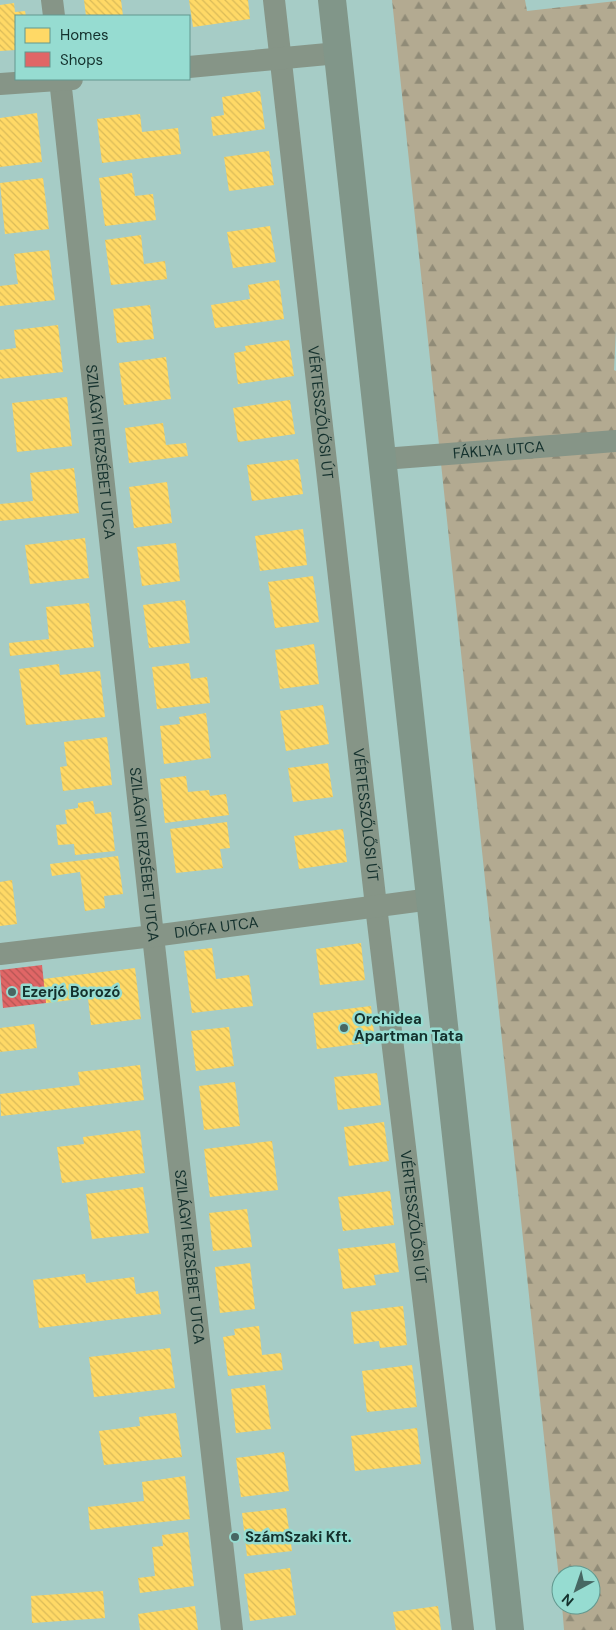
<svg xmlns="http://www.w3.org/2000/svg" width="616" height="1630" font-family="'DM Sans',sans-serif">
<defs>
<pattern id="forest-firs" width="22" height="20" patternUnits="userSpaceOnUse" patternTransform="scale(1.25)"><rect width="22" height="20" fill="#b3aa91"/><path d="M5 1l3.5 6h-7zM16 11l3.5 6h-7z" fill="#908b77"/></pattern>
<pattern id="homes-back-hatch" width="6" height="6" patternUnits="userSpaceOnUse" patternTransform="scale(1.25)"><rect width="6" height="6" fill="#ffd966"/><path d="M-1 5l2 2M0 0l6 6M5-1l2 2" fill="none" stroke="#dabb59"/></pattern>
<pattern id="shops-back-hatch" width="6" height="6" patternUnits="userSpaceOnUse" patternTransform="scale(1.25)"><rect width="6" height="6" fill="#e06666"/><path d="M-1 5l2 2M0 0l6 6M5-1l2 2" fill="none" stroke="#b45554"/></pattern>
</defs>
<rect width="100%" height="100%" fill="#a6ccc6"/>
<polygon fill="url(#forest-firs)" points="392,0 525,0 527,11 616,1 616,330 614,370 616,371 616,1630 564,1630 562,1605 591,1605 591,1575 561,1575 561,1598"/>
<g fill="url(#homes-back-hatch)">
<polygon points="84,0 121,0 123,16 86,16"/>
<polygon points="189,0 248,0 250,19 193,27"/>
<polygon points="14,3 15,12 25,11 26,16 16,16 16,50 0,51 0,5"/>
<polygon points="260,91 265,129 213,136 211,117 224,115 222,97"/>
<polygon points="37,113 42,162 0,167 0,118"/>
<polygon points="140,114 142,132 178,128 181,154 102,163 97,119"/>
<polygon points="269,151 274,185 229,191 224,157"/>
<polygon points="132,173 135,196 153,194 156,220 105,226 99,178"/>
<polygon points="43,178 49,229 5,234 0,183"/>
<polygon points="270,226 276,262 233,268 227,232"/>
<polygon points="141,235 144,264 165,261 167,279 111,285 105,240"/>
<polygon points="49,250 55,300 0,306 0,286 18,284 14,254"/>
<polygon points="279,280 284,319 215,328 211,305 250,299 248,285"/>
<polygon points="150,305 154,339 117,343 113,309"/>
<polygon points="58,325 63,372 0,379 0,350 16,348 14,330"/>
<polygon points="289,340 294,376 238,384 234,353 246,351 245,346"/>
<polygon points="166,357 171,399 124,405 119,363"/>
<polygon points="67,397 72,446 17,452 12,403"/>
<polygon points="290,400 295,434 238,442 233,408"/>
<polygon points="163,423 166,445 186,443 188,456 129,463 125,428"/>
<polygon points="298,459 303,494 252,501 247,465"/>
<polygon points="74,468 79,513 0,521 0,504 33,501 30,473"/>
<polygon points="167,482 172,523 134,528 129,487"/>
<polygon points="303,529 307,565 260,571 255,536"/>
<polygon points="85,538 89,578 30,584 25,545"/>
<polygon points="176,543 180,581 142,586 137,547"/>
<polygon points="313,576 319,622 275,628 268,582"/>
<polygon points="185,600 190,643 149,648 143,605"/>
<polygon points="89,603 94,647 10,656 9,643 49,639 46,607"/>
<polygon points="314,644 319,684 280,689 275,650"/>
<polygon points="189,663 191,679 207,677 210,703 157,709 152,667"/>
<polygon points="59,664 60,675 100,671 105,717 26,725 19,669"/>
<polygon points="323,705 329,744 286,751 280,711"/>
<polygon points="206,713 211,758 164,764 160,726 180,724 179,717"/>
<polygon points="107,737 112,785 63,791 60,767 67,766 64,742"/>
<polygon points="328,763 333,797 293,802 288,768"/>
<polygon points="186,776 188,792 209,790 210,796 226,794 229,815 165,823 160,779"/>
<polygon points="93,801 95,814 111,812 115,851 75,855 74,844 58,845 56,825 67,824 65,810 78,808 78,803"/>
<polygon points="227,822 230,848 220,849 223,868 176,873 170,829"/>
<polygon points="343,829 347,862 299,869 294,836"/>
<polygon points="118,856 123,894 104,896 105,908 85,911 80,872 52,876 50,864"/>
<polygon points="12,880 17,924 0,926 0,882"/>
<polygon points="361,943 365,980 320,985 316,949"/>
<polygon points="212,948 216,979 249,975 253,1006 192,1013 184,951"/>
<polygon points="135,968 141,1019 91,1025 88,998 46,1003 43,979"/>
<polygon points="371,1006 375,1042 317,1049 313,1013"/>
<polygon points="34,1024 37,1048 0,1052 0,1028"/>
<polygon points="229,1027 234,1066 196,1071 191,1031"/>
<polygon points="140,1065 144,1100 1,1116 0,1094 80,1085 78,1072"/>
<polygon points="377,1073 381,1105 338,1110 334,1077"/>
<polygon points="235,1082 240,1126 204,1130 199,1086"/>
<polygon points="384,1122 389,1161 349,1166 344,1127"/>
<polygon points="140,1130 145,1173 62,1183 57,1147 84,1144 83,1137"/>
<polygon points="272,1141 278,1190 210,1197 204,1149"/>
<polygon points="143,1187 149,1233 92,1239 86,1194"/>
<polygon points="390,1191 394,1225 343,1231 338,1197"/>
<polygon points="247,1209 252,1247 213,1251 209,1213"/>
<polygon points="395,1243 399,1272 374,1275 376,1285 343,1289 338,1249"/>
<polygon points="250,1263 255,1309 220,1313 215,1267"/>
<polygon points="85,1274 86,1283 134,1277 136,1294 158,1291 161,1314 39,1328 33,1280"/>
<polygon points="403,1306 407,1345 380,1348 379,1341 354,1344 351,1312"/>
<polygon points="259,1326 262,1355 281,1353 283,1370 228,1376 223,1337 235,1335 234,1329"/>
<polygon points="170,1348 175,1388 94,1397 89,1357"/>
<polygon points="412,1365 417,1407 367,1412 362,1371"/>
<polygon points="265,1385 271,1429 236,1433 231,1389"/>
<polygon points="176,1413 182,1457 104,1465 99,1431 140,1426 139,1417"/>
<polygon points="417,1428 421,1464 355,1471 351,1436"/>
<polygon points="284,1452 289,1491 241,1497 236,1458"/>
<polygon points="185,1476 190,1519 90,1530 88,1507 144,1501 142,1482"/>
<polygon points="286,1508 292,1551 247,1556 242,1513"/>
<polygon points="188,1532 194,1586 140,1593 138,1578 155,1576 152,1547 163,1546 162,1535"/>
<polygon points="290,1568 296,1615 250,1621 244,1574"/>
<polygon points="103,1591 105,1618 32,1623 31,1596"/>
<polygon points="195,1606 198,1630 140,1630 138,1614"/>
<polygon points="438,1606 441,1630 396,1630 393,1612"/>
</g>
<polygon fill="url(#shops-back-hatch)" points="42,965 46,1003 3,1008 0,970"/>
<g fill="none" stroke-linecap="round" stroke-linejoin="round">
<g stroke="#869587" stroke-width="22">
<polyline points="52,0 54,16"/>
<path id="s1" d="M274 0 376 906 463 1630"/>
<polyline points="189,67 338,53"/>
<path id="s2" d="M60 79 153 936 232 1630"/>
<polyline points="0,84 72,79"/>
<path id="s3" d="M383 459 616 441"/>
<path id="s4" d="M0 954 153 936 431 899"/>
</g>
<polyline stroke="#819689" stroke-width="28" points="332,0 510,1630"/>
</g>
<g fill="#476763" stroke="#96dcd1" stroke-width="2">
<circle cx="12" cy="992" r="5"/>
<circle cx="344" cy="1028" r="5"/>
<circle cx="235" cy="1537" r="5"/>
</g>
<g text-anchor="middle" dominant-baseline="central" stroke-width="5" stroke-linejoin="round" paint-order="stroke">
<g font-size="15" fill="#14312d" stroke="#96dcd1">
<text stroke="none"><textPath href="#s1" startOffset="415">VÉRTESSZŐLŐSI ÚT</textPath></text>
<text stroke="none"><textPath href="#s3" startOffset="116">FÁKLYA UTCA</textPath></text>
<text stroke="none"><textPath href="#s2" startOffset="375">SZILÁGYI ERZSÉBET UTCA</textPath></text>
<text stroke="none"><textPath href="#s1" startOffset="820">VÉRTESSZŐLŐSI ÚT</textPath></text>
<text stroke="none"><textPath href="#s2" startOffset="780">SZILÁGYI ERZSÉBET UTCA</textPath></text>
<text stroke="none"><textPath href="#s4" startOffset="218">DIÓFA UTCA</textPath></text>
<text stroke="none"><textPath href="#s1" startOffset="1225">VÉRTESSZŐLŐSI ÚT</textPath></text>
<text stroke="none"><textPath href="#s2" startOffset="1185">SZILÁGYI ERZSÉBET UTCA</textPath></text>
</g>
<g font-size="15" font-weight="bold" fill="#14312d" stroke="#96dcd1" text-anchor="start">
<text x="22" y="992">Ezerjó Borozó</text>
<text x="354" y="1019">Orchidea<tspan x="354" dy="17">Apartman Tata</tspan></text>
<text x="245" y="1537">SzámSzaki Kft.</text>
</g>
</g>
<rect x="15" y="15" width="175" height="65" fill="#96dcd1" stroke="#62988f"/>
<rect x="25" y="28" width="25" height="15" fill="#ffd966" stroke="#62988f"/>
<text x="60" y="40" font-size="15" fill="#14312d">Homes</text>
<rect x="25" y="52" width="25" height="15" fill="#e06666" stroke="#62988f"/>
<text x="60" y="65" font-size="15" fill="#14312d">Shops</text>
<g transform="translate(576 1590) rotate(220)"><circle r="24" fill="#96dcd1" stroke="#62988f"/>
<path d="M0-4L9 19L0 12L-9 19Z" fill="#476763"/>
<text y="-8" font-size="14" font-weight="bold" text-anchor="middle" fill="#14312d">N</text>
</g>
</svg>
